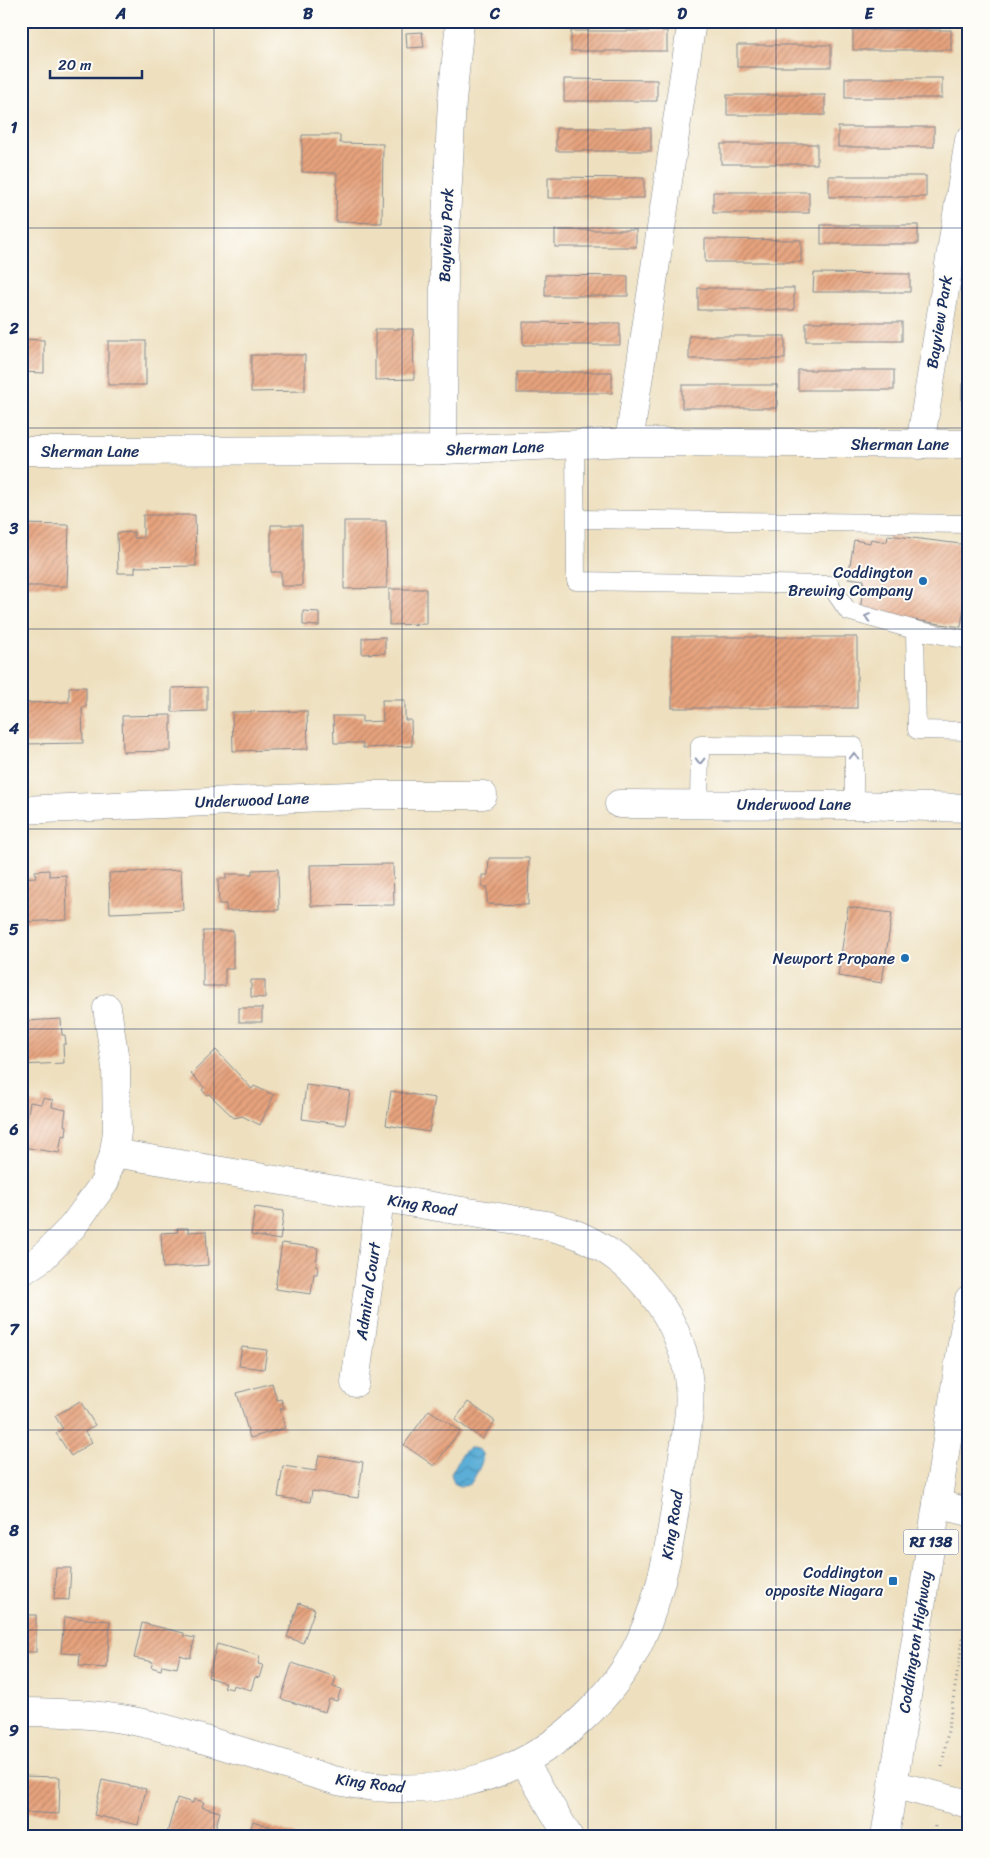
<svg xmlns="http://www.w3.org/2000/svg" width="990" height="1858" font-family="Sriracha,sans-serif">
<defs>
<pattern id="water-waves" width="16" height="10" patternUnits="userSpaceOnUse" patternTransform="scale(1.25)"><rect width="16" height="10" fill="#5baed7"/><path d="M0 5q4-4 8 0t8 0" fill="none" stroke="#4a8eb2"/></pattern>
<pattern id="building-hatch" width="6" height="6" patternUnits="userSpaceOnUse" patternTransform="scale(1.25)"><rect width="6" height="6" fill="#e7a37d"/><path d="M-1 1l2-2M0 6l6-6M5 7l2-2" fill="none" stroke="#ba856a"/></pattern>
</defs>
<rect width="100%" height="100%" fill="#fdfcf7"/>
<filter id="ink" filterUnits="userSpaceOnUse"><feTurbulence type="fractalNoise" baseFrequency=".02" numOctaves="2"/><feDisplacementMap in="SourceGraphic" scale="10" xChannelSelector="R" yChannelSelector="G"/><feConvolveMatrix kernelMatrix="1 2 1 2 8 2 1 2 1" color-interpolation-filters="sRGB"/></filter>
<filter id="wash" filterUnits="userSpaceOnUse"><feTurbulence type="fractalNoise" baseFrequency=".0096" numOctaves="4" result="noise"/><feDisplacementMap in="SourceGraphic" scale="20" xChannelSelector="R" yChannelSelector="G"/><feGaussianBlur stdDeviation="1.12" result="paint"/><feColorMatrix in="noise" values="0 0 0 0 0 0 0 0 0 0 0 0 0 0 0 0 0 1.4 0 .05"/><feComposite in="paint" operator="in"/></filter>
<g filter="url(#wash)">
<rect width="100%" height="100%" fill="#eee0bf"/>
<path fill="url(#water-waves)" stroke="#3b6e9a" d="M470 1448C494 1449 477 1472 471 1483 465 1487 460 1487 454 1483L451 1474 463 1452Z"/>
<g id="blocks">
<g fill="url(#building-hatch)">
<rect x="853" y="30" width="98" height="20"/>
<rect x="571" y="31" width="96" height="20"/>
<polygon points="422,32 424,47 407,48 406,33"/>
<rect x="737" y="45" width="94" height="22"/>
<rect x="845" y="78" width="97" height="20"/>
<polygon points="564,79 657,80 657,101 564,101"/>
<rect x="727" y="95" width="98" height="20"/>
<rect x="838" y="127" width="96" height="20"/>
<rect x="556" y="128" width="95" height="23"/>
<polygon points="302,135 340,135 340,143 383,144 382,223 336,222 337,173 302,172"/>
<rect x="721" y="144" width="96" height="20"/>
<rect x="829" y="176" width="97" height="21"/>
<polygon points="548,177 644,178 644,198 548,198"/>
<rect x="713" y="192" width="96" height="21"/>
<rect x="821" y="225" width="97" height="19"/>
<rect x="555" y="230" width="81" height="17"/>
<polygon points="705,239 801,240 801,262 705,262"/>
<polygon points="814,273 910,274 910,292 813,292"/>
<polygon points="545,275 628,276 628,296 545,296"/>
<rect x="698" y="288" width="96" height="22"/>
<polygon points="523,322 620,323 620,345 523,345"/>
<rect x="806" y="322" width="96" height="19"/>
<polygon points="375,329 413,329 414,379 375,380"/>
<rect x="689" y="336" width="96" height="23"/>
<polygon points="21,339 44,340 44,373 21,372"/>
<rect x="108" y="341" width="38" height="44"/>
<polygon points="251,355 305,355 305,391 251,392"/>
<rect x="798" y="370" width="96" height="20"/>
<rect x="517" y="372" width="95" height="21"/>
<rect x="962" y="384" width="7" height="21"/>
<rect x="682" y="385" width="95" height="23"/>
<polygon points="143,515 195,515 196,566 135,567 135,573 118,573 117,533 134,532 134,538 143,538"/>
<polygon points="344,521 386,521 387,588 344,589"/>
<polygon points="21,524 69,525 67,586 21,586"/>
<polygon points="271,525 302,525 302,586 281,586 281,572 271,572"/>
<polygon points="888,535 969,545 969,587 967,588 961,627 860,612 864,580 848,578 854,540 870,543 871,539 887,542"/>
<polygon points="389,589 426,589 426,624 389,625"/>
<polygon points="303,611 319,612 319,626 303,625"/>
<polygon points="385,637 385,653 362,654 362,638"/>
<rect x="672" y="637" width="185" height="71"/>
<polygon points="69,687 86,687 86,707 82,707 83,743 23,744 22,703 69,702"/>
<polygon points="207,687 207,711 172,712 172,688"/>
<polygon points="382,700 405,700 405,720 411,720 412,746 363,748 363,743 334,743 333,716 362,716 362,722 383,721"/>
<polygon points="307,711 308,749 233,751 232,712"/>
<polygon points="171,715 171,751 123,752 122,716"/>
<polygon points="489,858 529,858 528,905 487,904 487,887 482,887 482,875 488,875"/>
<polygon points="393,864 394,905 311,906 310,865"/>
<polygon points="278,869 279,910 226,911 226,904 219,904 218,879 226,879 226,874 252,874 252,870"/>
<polygon points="49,870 49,876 66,875 67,920 21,922 21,878 36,877 35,871"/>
<polygon points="181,870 183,910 110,913 109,873"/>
<polygon points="848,907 892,913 882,983 838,976"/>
<polygon points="203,931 233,931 233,969 225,969 225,986 203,986"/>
<polygon points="251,980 265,980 265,998 251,997"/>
<rect x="21" y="998" width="4" height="17"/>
<rect x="239" y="1008" width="23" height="14"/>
<polygon points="61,1019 62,1035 65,1035 66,1044 63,1044 64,1063 21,1065 21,1047 26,1047 24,1021"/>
<polygon points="216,1050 252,1089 254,1086 274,1095 260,1125 242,1116 234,1118 209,1094 207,1095 202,1090 204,1087 191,1074"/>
<rect x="21" y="1085" width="2" height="18"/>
<polygon points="306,1085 350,1091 345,1125 302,1119"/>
<polygon points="391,1091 435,1098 429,1132 386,1125"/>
<polygon points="43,1098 53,1100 52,1107 66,1110 64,1125 67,1126 66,1136 62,1135 59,1153 22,1147 30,1102 41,1104"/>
<polygon points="255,1207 284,1211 280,1240 251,1235"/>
<polygon points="177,1228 188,1228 188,1232 206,1231 208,1265 163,1268 161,1233 178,1232"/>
<polygon points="282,1243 318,1248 316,1266 318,1267 317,1274 314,1274 311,1294 275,1289"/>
<polygon points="242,1347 267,1350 264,1369 239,1366"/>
<polygon points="272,1383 277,1400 281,1399 284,1408 280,1409 285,1428 250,1438 237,1393"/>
<polygon points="80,1401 95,1425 85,1432 92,1442 71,1456 56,1433 63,1429 55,1416"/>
<polygon points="468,1402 495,1421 482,1439 455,1420"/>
<polygon points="429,1410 460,1431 434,1466 404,1445"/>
<polygon points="319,1455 363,1462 358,1498 312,1491 310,1502 278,1497 283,1466 316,1471"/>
<polygon points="56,1568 71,1568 69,1600 54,1599"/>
<polygon points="299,1603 315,1609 303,1643 287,1637"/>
<rect x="21" y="1615" width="15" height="37"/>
<polygon points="64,1617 110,1621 107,1668 79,1666 80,1654 61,1653"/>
<polygon points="142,1623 184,1633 184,1636 195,1638 190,1658 180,1655 177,1668 162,1665 161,1670 151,1667 153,1662 134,1658"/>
<polygon points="217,1644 260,1656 258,1664 263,1665 259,1678 255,1677 251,1690 233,1685 232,1689 224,1687 225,1683 208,1677"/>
<polygon points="292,1663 336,1677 333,1687 341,1689 337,1701 329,1699 325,1712 281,1699"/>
<polygon points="21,1776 60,1777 59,1814 21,1812"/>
<polygon points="102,1780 146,1789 138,1825 94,1815"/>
<polygon points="177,1798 193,1803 194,1799 204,1802 202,1807 220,1812 213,1837 179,1837 167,1833"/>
<polygon points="253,1821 295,1835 294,1837 248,1837"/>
</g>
</g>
</g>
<g filter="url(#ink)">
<use href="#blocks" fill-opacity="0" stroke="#84888e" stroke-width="1"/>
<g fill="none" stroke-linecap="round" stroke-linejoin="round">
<g stroke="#84888e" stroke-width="19">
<g id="service">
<polyline points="575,444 576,581 830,585 848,611 915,630 969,640"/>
<polyline points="576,519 969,524"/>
<polyline points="915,630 917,730 969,731"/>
<polyline points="699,804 700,745 854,746 854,805"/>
</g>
</g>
<g stroke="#84888e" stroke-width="29">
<g id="minor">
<polyline points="629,442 692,21"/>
<polyline points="920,445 969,140"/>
<polyline points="443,450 444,260 452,101 460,21"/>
<polyline points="21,451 443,450 629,442 969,444"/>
<polyline points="619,804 854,805 969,808"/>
<polyline points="21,810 372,795 483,795"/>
<polyline points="21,1272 42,1258 73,1226 105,1182 107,1170 113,1158 117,1132 116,1067 107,1008"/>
<polyline points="355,1383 380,1199"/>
<polyline points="937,1504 969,1512"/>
<path d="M21 1712C66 1712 113 1715 156 1726 202 1738 247 1753 292 1767 307 1772 322 1777 338 1781 427 1800 512 1784 580 1721 605 1698 626 1672 640 1641 664 1589 672 1532 680 1475 683 1454 687 1432 689 1411 695 1336 646 1266 580 1236 569 1231 557 1229 546 1225L114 1153"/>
<polyline points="524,1762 569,1837"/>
<polyline points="892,1784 969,1804"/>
</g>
</g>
<g stroke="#84888e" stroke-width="29">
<polyline id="trunk" points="885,1837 969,1299"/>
</g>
<g stroke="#84888e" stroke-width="3" stroke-dasharray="1 4" stroke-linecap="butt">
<polyline points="942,1767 969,1602"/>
<polyline points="934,1837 935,1825"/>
</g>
<use href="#service" stroke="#fff" stroke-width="18"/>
<use href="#minor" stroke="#fff" stroke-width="28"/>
<use href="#trunk" stroke="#fff" stroke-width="28"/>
</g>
<defs><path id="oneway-chevron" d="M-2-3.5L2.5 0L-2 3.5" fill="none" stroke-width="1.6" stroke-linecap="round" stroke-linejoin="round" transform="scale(1.25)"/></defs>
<g stroke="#8d97ae">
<use href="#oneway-chevron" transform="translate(868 617) rotate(-165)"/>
<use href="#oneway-chevron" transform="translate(854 756) rotate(-90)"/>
<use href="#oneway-chevron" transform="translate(700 761) rotate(91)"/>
</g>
</g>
<path fill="none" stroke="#1b2f5e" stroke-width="1" stroke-opacity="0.55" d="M214 21V1837M402 21V1837M588 21V1837M776 21V1837M21 228H969M21 428H969M21 629H969M21 829H969M21 1029H969M21 1230H969M21 1430H969M21 1630H969"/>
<g fill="#1f6fb2" stroke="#fdfcf7" stroke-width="2">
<circle cx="923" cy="581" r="5"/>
<circle cx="905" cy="958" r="5"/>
<rect x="888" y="1576" width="10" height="10" rx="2.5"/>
</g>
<g text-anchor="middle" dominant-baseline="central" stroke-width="4" stroke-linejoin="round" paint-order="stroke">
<rect fill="#fdfcf7" stroke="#5f6c8c" stroke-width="1" x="903.5" y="1529.5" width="55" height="25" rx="4"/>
<g font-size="15" font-weight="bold" fill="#1b2f5e">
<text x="931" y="1542">RI 138</text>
</g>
<g font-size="16" fill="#1b2f5e" stroke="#fdfcf7">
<text transform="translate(446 235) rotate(-88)">Bayview Park</text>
<text transform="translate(939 322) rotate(-81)">Bayview Park</text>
<text x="900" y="444">Sherman Lane</text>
<text transform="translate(495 448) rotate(-2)">Sherman Lane</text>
<text x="90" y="451">Sherman Lane</text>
<text transform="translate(252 800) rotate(-2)">Underwood Lane</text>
<text x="794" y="804">Underwood Lane</text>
<text transform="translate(422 1205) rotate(9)">King Road</text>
<text transform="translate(368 1291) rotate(-82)">Admiral Court</text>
<text transform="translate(672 1525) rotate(-81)">King Road</text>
<text transform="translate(915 1642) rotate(-81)">Coddington Highway</text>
<text transform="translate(370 1783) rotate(7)">King Road</text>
</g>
<g font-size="16" fill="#1b2f5e" stroke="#fdfcf7" text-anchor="end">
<text x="913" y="572">Coddington<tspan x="913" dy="18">Brewing Company</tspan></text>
<text x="895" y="958">Newport Propane</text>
<text x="883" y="1572">Coddington<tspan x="883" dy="18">opposite Niagara</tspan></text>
</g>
</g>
<rect width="990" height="1858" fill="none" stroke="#fdfcf7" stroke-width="55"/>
<path d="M50 70v8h92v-8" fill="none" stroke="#1b2f5e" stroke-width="2.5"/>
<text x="58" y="70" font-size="15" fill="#1b2f5e" stroke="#fdfcf7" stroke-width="4" paint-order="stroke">20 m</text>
<rect x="28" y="28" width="934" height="1802" fill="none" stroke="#1b2f5e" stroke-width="2"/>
<g font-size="16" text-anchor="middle" font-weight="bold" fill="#1b2f5e">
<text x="121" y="19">A</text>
<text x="308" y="19">B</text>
<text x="495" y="19">C</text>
<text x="682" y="19">D</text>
<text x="869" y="19">E</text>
<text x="14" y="133">1</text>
<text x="14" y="334">2</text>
<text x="14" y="534">3</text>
<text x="14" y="734">4</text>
<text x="14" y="935">5</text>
<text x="14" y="1135">6</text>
<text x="14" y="1335">7</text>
<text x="14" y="1536">8</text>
<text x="14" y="1736">9</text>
</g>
</svg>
